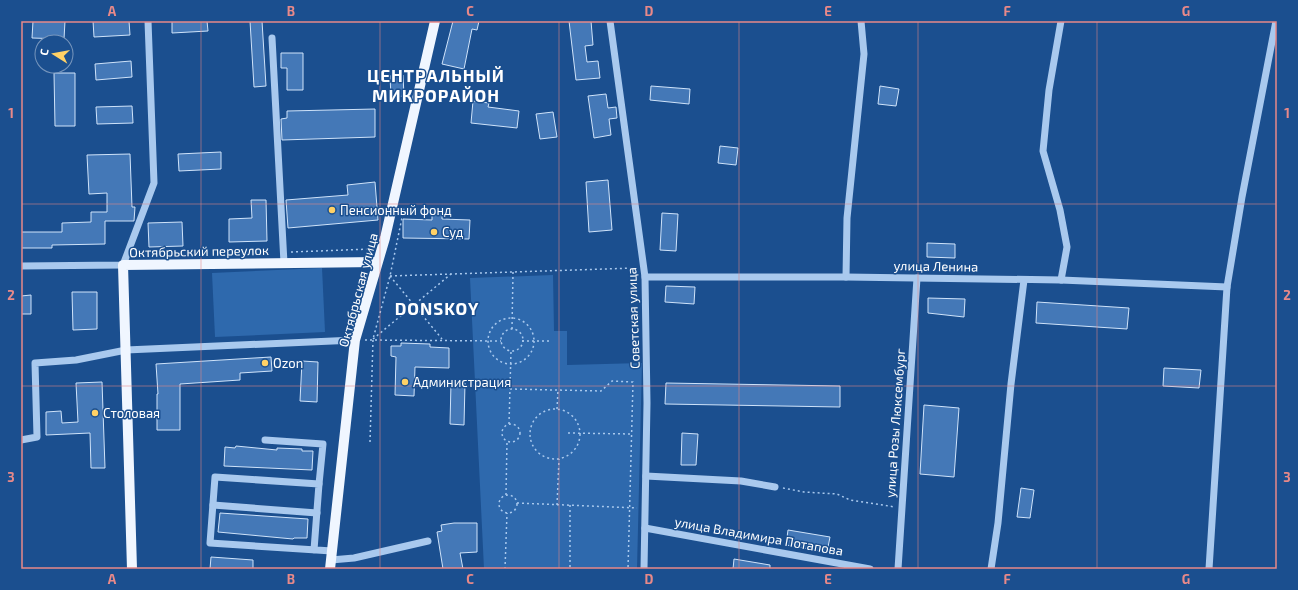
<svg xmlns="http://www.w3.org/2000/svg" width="1298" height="590" font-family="'Exo 2',sans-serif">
<rect width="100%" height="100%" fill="#1b4f8f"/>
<g fill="#2e69ad">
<polygon points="322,268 325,332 215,337 212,273"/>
<polygon points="553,275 554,331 567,331 567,365 642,363 637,569 484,569 470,278"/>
</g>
<g fill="#4478b7" stroke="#cfe3fa">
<polygon points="33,21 65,21 64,39 32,38"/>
<polygon points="93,21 129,21 130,35 94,37"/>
<polygon points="172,21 207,21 208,31 172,33"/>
<polygon points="250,21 262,21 266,86 254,87"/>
<polygon points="453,21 479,21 477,30 472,29 464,69 442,64"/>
<polygon points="569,21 591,21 593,45 585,46 587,62 598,61 600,78 576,80"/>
<polygon points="281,53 303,53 303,90 287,90 287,68 281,68"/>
<polygon points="131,61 132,77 96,80 95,64"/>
<polygon points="54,73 75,73 75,126 55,126"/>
<polygon points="403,75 404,96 391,97 390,76"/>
<polygon points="651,86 690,89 689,104 650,100"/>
<polygon points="880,86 899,89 896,106 878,104"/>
<polygon points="606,94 608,108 616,107 617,118 609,119 611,135 594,138 588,96"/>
<polygon points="473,101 489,103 488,107 519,111 517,128 471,123"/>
<polygon points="132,106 133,123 97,124 96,107"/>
<polygon points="375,109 375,137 282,140 281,119 287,118 287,111"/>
<polygon points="553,112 557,137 540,139 536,114"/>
<polygon points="720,146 738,148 736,165 718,163"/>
<polygon points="221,152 221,169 179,171 178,154"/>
<polygon points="130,154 132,207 135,207 134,221 105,221 105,244 52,245 52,248 21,248 21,232 62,232 62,223 91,222 91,212 107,212 107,193 89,194 87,155"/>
<polygon points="608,180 612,230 589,232 586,182"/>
<polygon points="375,182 378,220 288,228 286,200 348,195 347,185"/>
<polygon points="251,200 266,200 267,241 229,242 229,219 252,218"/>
<polygon points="432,213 442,213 442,219 470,220 469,239 403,238 403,219 432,220"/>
<polygon points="662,213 678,214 676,251 660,250"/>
<polygon points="182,222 183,246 149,247 148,223"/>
<polygon points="927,243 955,244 955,258 927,257"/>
<polygon points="666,286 695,287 694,304 665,302"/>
<polygon points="72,292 97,292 97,329 73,330"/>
<polygon points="31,295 31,314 21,314 21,296"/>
<polygon points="928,298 965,299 964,317 928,313"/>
<polygon points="1037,302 1129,308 1127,329 1036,323"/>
<polygon points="401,343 430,344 430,347 449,348 449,368 415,367 414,396 395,395 396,357 391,356 391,346 401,346"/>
<polygon points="271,357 272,371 240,373 240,380 180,384 180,430 157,430 157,394 158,394 156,364"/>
<polygon points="302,361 318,362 317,402 300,401"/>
<polygon points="1164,368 1201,370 1199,388 1163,386"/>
<polygon points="102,382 105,468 91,468 90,433 46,435 46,412 61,411 62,423 78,422 76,383"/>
<polygon points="451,383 465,383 464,425 450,424"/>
<polygon points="666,383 840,386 840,407 665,404"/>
<polygon points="924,405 959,408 954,477 920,474"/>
<polygon points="682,433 698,434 696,465 681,465"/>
<polygon points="236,446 277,450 277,448 302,449 302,451 313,451 312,470 224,466 225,447 235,448"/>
<polygon points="1021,488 1034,490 1030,518 1017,517"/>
<polygon points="220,513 308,519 307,538 294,538 293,539 218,532"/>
<polygon points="454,523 477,523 477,552 460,553 463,569 443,569 437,532 442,531 441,525"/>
<polygon points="788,530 830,537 827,552 786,545"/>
<polygon points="211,557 253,560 253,569 210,569"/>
<polygon points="734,559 770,565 770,569 733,569"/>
</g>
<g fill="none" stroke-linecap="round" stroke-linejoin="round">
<g stroke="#a9c9ee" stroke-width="1.5" stroke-dasharray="2 3" stroke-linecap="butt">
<polyline points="291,252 371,249"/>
<polyline points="390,276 635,268"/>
<polyline points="390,276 442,339"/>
<circle cx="511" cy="341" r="23"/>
<polyline points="512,329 513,272"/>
<circle cx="512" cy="340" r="11"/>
<polyline points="373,339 451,274"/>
<polyline points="365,340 501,341"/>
<polyline points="522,341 551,341"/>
<polyline points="510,389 601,391 612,381 633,382 628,569"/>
<polyline points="557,409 558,390"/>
<circle cx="555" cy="434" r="25"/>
<polyline points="509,424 511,351"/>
<circle cx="511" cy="433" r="9"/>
<polyline points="568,433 632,434"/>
<polyline points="370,442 373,339 390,276 404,208"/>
<polyline points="783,488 804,492 837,494 850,500 895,507"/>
<polyline points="506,495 507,441"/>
<circle cx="508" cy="504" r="9"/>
<polyline points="517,503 637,508"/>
<polyline points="557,505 559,459"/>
<polyline points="570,505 570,569"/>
<polyline points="505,569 507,513"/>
</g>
<g stroke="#a9c9ee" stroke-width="7">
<polyline points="610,21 645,277 647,403 644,569"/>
<polyline points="272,38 284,263"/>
<polyline points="21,266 123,265 154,183 148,21"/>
<polyline points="645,277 846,277 1061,280 1227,287"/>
<polyline points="846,277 847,218 864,54 861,21"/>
<polyline points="1061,280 1067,247 1060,210 1043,151 1049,90 1061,21"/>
<polyline points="21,440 37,437 35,363 76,360 126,350 355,340"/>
<polyline points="265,440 323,444 319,484"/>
<polyline points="646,476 741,481 775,487"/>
<polyline points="213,505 317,513"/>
<polyline points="645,528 870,569"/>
<polyline points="314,550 319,484 215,477 210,543 332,551"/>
<polyline points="331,560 354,558 428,541"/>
<polyline points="898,569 917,278"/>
<polyline points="991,569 998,523 1011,384 1024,280"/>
<polyline points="1209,569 1227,287 1242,197 1276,21"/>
</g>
<g stroke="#f0f6ff" stroke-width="10">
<polyline points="132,569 123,265 377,262"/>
<polyline points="330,569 355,340 385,238 435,21"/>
</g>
</g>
<path fill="none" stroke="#e88989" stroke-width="1" stroke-opacity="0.55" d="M201 21V569M380 21V569M559 21V569M739 21V569M918 21V569M1097 21V569M21 204H1277M21 386H1277"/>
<g fill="#ffd166" stroke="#1b4f8f" stroke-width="1.5">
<circle cx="332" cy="210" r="4"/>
<circle cx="434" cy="232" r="4"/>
<circle cx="265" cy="363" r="4"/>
<circle cx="405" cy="382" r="4"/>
<circle cx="95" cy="413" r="4"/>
</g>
<g text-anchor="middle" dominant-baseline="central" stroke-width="3" stroke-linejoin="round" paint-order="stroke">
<g font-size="13" fill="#fff" stroke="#1b4f8f" text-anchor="start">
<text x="340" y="210">Пенсионный фонд</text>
<text x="442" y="232">Суд</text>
<text x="273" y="363">Ozon</text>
<text x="413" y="382">Администрация</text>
<text x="103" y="413">Столовая</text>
</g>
<g font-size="13" fill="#fff" stroke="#1b4f8f">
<text transform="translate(199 251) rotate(-1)">Октябрьский переулок</text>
<text transform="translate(936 266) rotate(1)">улица Ленина</text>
<text transform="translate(358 290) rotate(-75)">Октябрьская улица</text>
<text transform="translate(633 318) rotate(-92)">Советская улица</text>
<text transform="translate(895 423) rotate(-86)">улица Розы Люксембург</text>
<text transform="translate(759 536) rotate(10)">улица Владимира Потапова</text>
</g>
<g font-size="17" font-weight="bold" letter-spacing="1" fill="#fff" stroke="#1b4f8f">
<text x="436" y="75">ЦЕНТРАЛЬНЫЙ<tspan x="436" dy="20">МИКРОРАЙОН</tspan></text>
<text x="437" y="308">DONSKOY</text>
</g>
</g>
<rect width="1298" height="590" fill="none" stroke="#1b4f8f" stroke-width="44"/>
<g transform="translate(54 54) rotate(281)"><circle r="19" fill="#1b4f8f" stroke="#7695bc"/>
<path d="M0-3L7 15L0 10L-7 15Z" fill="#ffd166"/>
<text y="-6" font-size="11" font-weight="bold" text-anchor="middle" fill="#ffffff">С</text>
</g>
<rect x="22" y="22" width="1254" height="546" fill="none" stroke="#e88989" stroke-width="1.5"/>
<g font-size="13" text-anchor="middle" font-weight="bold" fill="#e88989">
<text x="112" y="16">A</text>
<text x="291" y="16">B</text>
<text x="470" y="16">C</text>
<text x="649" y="16">D</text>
<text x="828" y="16">E</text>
<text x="1007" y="16">F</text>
<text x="1186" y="16">G</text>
<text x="11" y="118">1</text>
<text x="1287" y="118">1</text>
<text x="11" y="300">2</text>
<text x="1287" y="300">2</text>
<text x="11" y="482">3</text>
<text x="1287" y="482">3</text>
<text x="112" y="584">A</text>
<text x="291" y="584">B</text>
<text x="470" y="584">C</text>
<text x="649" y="584">D</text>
<text x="828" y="584">E</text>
<text x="1007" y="584">F</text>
<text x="1186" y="584">G</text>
</g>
</svg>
